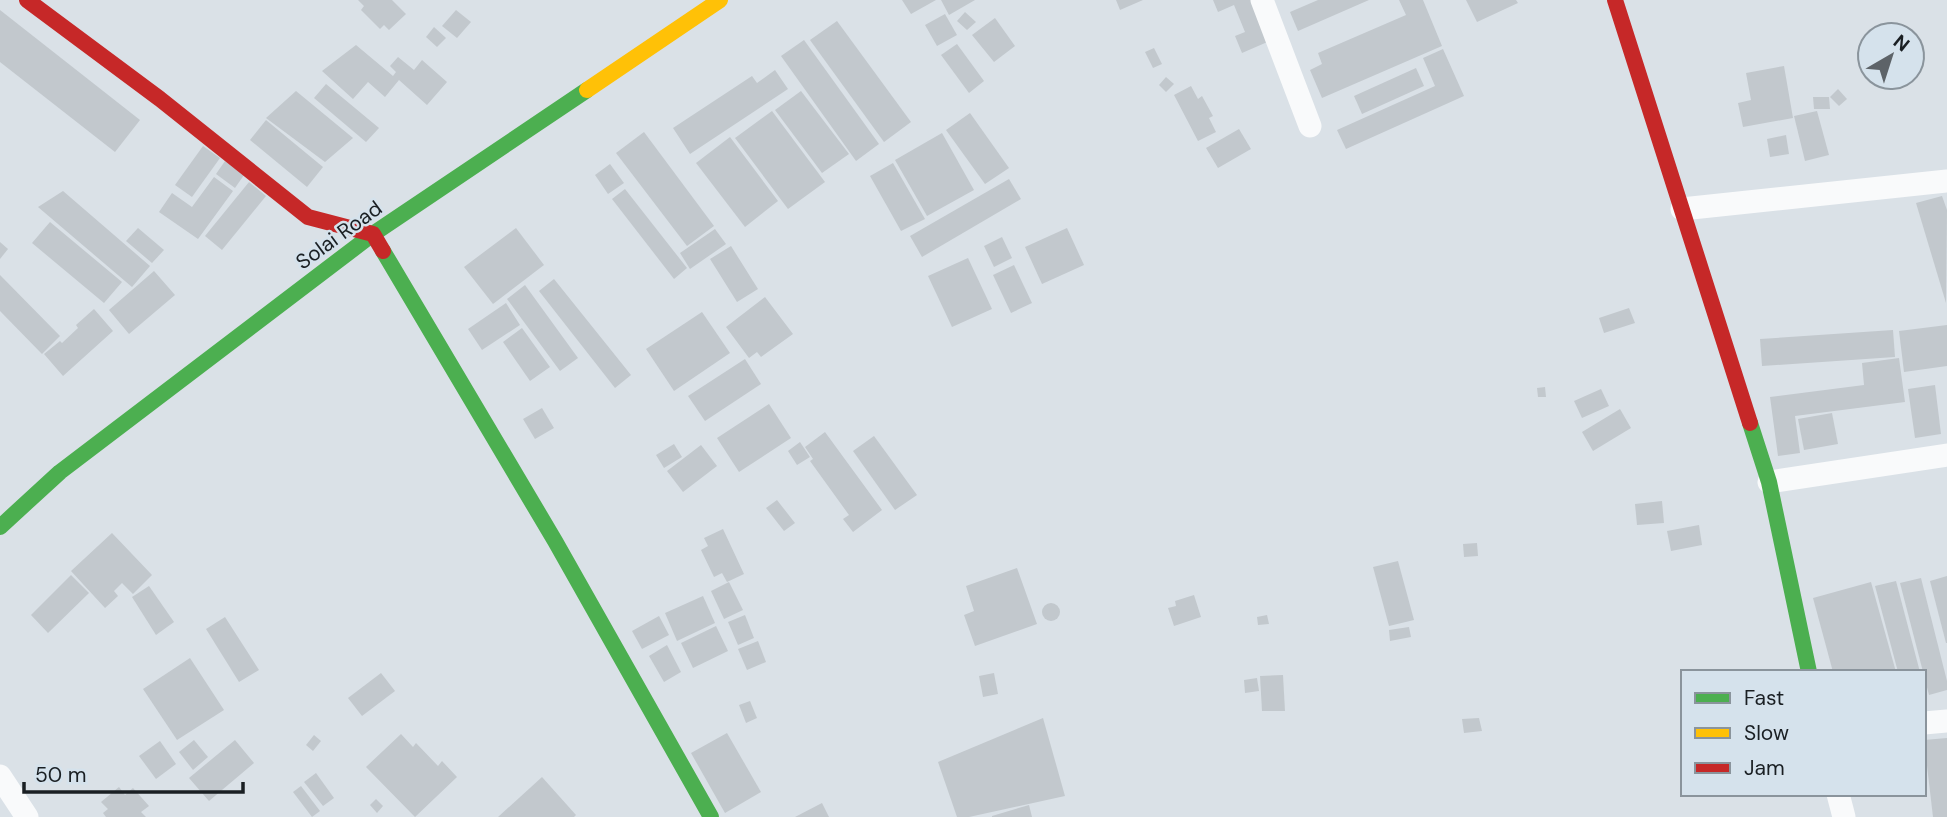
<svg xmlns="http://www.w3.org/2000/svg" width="1947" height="817" font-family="'DM Sans',sans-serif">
<rect width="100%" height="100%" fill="#dae1e7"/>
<g fill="#c2c8cd">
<polygon points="358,0 392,0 406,14 389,30 384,25 380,29 361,10 364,6"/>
<polygon points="902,0 936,0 911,14"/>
<polygon points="941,0 975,0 949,15"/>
<polygon points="1116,0 1143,0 1120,10"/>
<polygon points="1213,0 1255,0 1272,40 1242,53 1235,36 1245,32 1234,5 1218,12"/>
<polygon points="1318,0 1369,0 1298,31 1290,12"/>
<polygon points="1399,0 1423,0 1442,46 1322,98 1310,70 1322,64 1318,53 1406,15"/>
<polygon points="1466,0 1516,0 1518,3 1477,22"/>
<polygon points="0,10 140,120 115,152 0,62"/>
<polygon points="456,10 471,22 457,38 442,26"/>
<polygon points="965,12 976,22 967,30 957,21"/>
<polygon points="945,14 957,35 937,46 925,25"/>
<polygon points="995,18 1015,46 994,62 972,35"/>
<polygon points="837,21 911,122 884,142 810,40"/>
<polygon points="434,27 446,38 437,47 426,37"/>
<polygon points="804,40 879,144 856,161 781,56"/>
<polygon points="957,44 984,81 969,93 941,55"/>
<polygon points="356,45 393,76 396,72 390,66 398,57 414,70 422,60 447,82 427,105 399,80 385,97 368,82 353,99 322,71"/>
<polygon points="1154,48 1162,64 1153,68 1145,52"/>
<polygon points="1443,49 1464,96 1346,149 1337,130 1435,86 1423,58"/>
<polygon points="1784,66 1793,118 1743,127 1738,103 1751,100 1746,73"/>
<polygon points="1416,68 1424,86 1362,114 1354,96"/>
<polygon points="775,70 788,89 690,154 673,128 752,76 757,83"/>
<polygon points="1166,77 1174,84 1166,92 1159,85"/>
<polygon points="326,84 379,128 366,142 314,98"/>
<polygon points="1191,86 1198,99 1202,96 1213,116 1209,118 1216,132 1198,141 1174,95"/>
<polygon points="1838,89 1847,99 1839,106 1830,97"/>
<polygon points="296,91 353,138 325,162 266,118"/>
<polygon points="801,91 849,154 822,173 775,110"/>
<polygon points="1813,97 1829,97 1830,109 1814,109"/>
<polygon points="772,111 825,182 788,209 735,138"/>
<polygon points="1817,111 1829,155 1805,161 1794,116"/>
<polygon points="970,113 1009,168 985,184 946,130"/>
<polygon points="266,120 323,167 307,187 250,140"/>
<polygon points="1239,129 1251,149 1218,168 1206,148"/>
<polygon points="644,132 714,226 687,246 616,153"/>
<polygon points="942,133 974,190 927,216 895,160"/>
<polygon points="1786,135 1789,154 1770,157 1767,139"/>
<polygon points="730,137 778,201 745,227 696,163"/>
<polygon points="203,146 220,158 192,197 175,185"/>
<polygon points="225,161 244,175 235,188 216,174"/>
<polygon points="893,163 925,219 901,231 870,176"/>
<polygon points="610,164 624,183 608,194 595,175"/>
<polygon points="214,177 233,191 198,239 159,212 172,193 192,207"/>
<polygon points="1009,179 1021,199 922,257 910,236"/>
<polygon points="249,182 266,196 222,250 205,236"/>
<polygon points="625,189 687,268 674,279 612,199"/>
<polygon points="63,191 150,266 132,287 38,207"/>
<polygon points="1942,196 1947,210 1946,303 1916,203"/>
<polygon points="50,222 122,282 104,303 32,243"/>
<polygon points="138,228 164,250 152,263 126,241"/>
<polygon points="516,228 544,265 493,304 464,267"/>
<polygon points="1067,228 1084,265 1042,284 1025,247"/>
<polygon points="715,229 726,244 690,269 680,253"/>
<polygon points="1002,237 1012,258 994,267 984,246"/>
<polygon points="0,242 8,249 0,259"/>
<polygon points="731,246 758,289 737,302 710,259"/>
<polygon points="968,258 992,309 952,327 928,276"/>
<polygon points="1014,265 1032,303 1011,313 993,275"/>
<polygon points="154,271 175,295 129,334 109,310"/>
<polygon points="0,275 60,336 42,354 0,311"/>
<polygon points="554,279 631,375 615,388 539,291"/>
<polygon points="525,285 578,358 560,371 507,299"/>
<polygon points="765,297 793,334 761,357 757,352 749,358 726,327"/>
<polygon points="506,303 520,325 482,350 468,329"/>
<polygon points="1629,308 1635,323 1604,333 1599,318"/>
<polygon points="94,309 113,331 63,376 44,354 60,341 62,343 78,328 76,325"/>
<polygon points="702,312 730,353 674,391 646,349"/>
<polygon points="1947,325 1947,366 1904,372 1899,331"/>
<polygon points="522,328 550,367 530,381 503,342"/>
<polygon points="1893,330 1895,357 1762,366 1760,339"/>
<polygon points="1899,358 1905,402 1795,416 1800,453 1778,456 1770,397 1864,385 1862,363"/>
<polygon points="745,359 761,384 705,421 688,396"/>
<polygon points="1935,385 1941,434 1915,438 1908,389"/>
<polygon points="1545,387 1546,397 1538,397 1537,388"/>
<polygon points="1601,389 1609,406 1582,418 1574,401"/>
<polygon points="769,404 791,438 739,472 717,438"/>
<polygon points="542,408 554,428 535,439 523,419"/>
<polygon points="1620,409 1631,428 1593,451 1582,432"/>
<polygon points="1832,413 1838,444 1804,450 1798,419"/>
<polygon points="825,432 882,510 853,532 843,519 849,515 810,461 813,459 805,447"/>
<polygon points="874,436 917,495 895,510 853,451"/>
<polygon points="800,442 810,457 797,465 788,451"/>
<polygon points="674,444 682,457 664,468 656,455"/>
<polygon points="701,445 717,466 683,492 667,471"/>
<polygon points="777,500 795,523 784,531 766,508"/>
<polygon points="1662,501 1664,523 1637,525 1635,504"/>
<polygon points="1699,525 1702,545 1671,551 1667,531"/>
<polygon points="723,529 744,574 727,582 722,573 714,577 701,550 708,546 704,538"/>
<polygon points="112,533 152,575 133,594 122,583 114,591 118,596 105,608 71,571"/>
<polygon points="1477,543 1478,556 1464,557 1463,544"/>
<polygon points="1398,561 1414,620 1389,626 1373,567"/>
<polygon points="1017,568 1037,624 975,646 964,615 974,611 966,586"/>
<polygon points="71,575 89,593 48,633 31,615"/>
<polygon points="1947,576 1947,643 1946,643 1930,581"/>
<polygon points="1921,578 1947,681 1947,690 1929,695 1900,583"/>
<polygon points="1896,581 1920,672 1898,672 1875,586"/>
<polygon points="729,582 743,610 724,619 711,591"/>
<polygon points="1871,582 1896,672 1833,672 1813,598"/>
<polygon points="149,586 174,622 156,635 132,597"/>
<polygon points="1194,595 1201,617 1174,626 1168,608 1176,606 1175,601"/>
<polygon points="703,596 715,623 677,641 665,613"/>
<circle cx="1051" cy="612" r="9"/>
<polygon points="745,615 754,638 738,645 728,622"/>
<polygon points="1267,615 1269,624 1258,625 1257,617"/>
<polygon points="659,616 669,635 642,649 632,631"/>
<polygon points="225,617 259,670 239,682 206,629"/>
<polygon points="716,626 728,651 693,668 681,643"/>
<polygon points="1409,627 1411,637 1390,641 1389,630"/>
<polygon points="758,641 766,662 747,670 738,649"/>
<polygon points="667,645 681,672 664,682 649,656"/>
<polygon points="190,658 224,710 177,740 143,689"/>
<polygon points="381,673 395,691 362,716 348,698"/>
<polygon points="994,673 998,694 983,697 979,676"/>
<polygon points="1283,675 1285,711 1262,711 1260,676"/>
<polygon points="1257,678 1259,691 1245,693 1244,680"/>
<polygon points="750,701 757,718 746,723 739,705"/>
<polygon points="1043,718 1065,796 969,817 957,817 938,762"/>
<polygon points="1479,718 1482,731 1464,733 1462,719"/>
<polygon points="727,733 761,792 725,813 691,753"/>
<polygon points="401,734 413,747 416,743 438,766 442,761 457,777 415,817 366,767"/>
<polygon points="314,735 321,741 313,751 306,745"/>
<polygon points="1947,738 1947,817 1933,817 1924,740"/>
<polygon points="194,740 208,757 193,770 179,752"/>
<polygon points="235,740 254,763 209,801 189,778"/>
<polygon points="160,741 176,764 156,779 139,756"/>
<polygon points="316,773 334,798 323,806 304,782"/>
<polygon points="542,777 576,815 574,817 498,817"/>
<polygon points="301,786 320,811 312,817 293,792"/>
<polygon points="119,787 125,795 133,788 149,806 141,812 146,817 106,817 103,813 108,809 101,802"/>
<polygon points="376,799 383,806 377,813 370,805"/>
<polygon points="822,803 829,817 795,817"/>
<polygon points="1029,805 1032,817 992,817 992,816"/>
</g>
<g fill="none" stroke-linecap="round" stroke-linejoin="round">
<g stroke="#f9fafb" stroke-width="23">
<polyline points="1262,0 1310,126"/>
<polyline points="1682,209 1947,181"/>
<polyline points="1769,482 1947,455"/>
<polyline points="1924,723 1947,721"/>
<polyline points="0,776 27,817"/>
<polyline points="1838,794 1844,817"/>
</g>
<g stroke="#4caf50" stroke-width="16">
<polyline points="383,251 555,541 711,817"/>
<polyline points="1750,423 1769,482 1809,672"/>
<polyline points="0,527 60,472 373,234 587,90"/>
</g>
<polyline stroke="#ffc107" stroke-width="16" points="587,90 720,0"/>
<g stroke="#c62828" stroke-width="16">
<polyline points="27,0 160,99 308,217 373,234 383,251"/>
<polyline points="1615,0 1750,423"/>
</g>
</g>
<g text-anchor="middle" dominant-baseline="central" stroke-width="5" stroke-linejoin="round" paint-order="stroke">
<g font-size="21" fill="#1a1f23" stroke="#d5e2ec">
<text transform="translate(339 235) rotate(-36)">Solai Road</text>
</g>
</g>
<rect x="1681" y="670" width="245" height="126" fill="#d5e2ec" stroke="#8a949c" stroke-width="2"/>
<rect x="1695" y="693" width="35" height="10" fill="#4caf50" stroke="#8a949c" stroke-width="2"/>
<text x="1744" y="705" font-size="21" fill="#1a1f23">Fast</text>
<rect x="1695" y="728" width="35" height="10" fill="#ffc107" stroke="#8a949c" stroke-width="2"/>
<text x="1744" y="740" font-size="21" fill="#1a1f23">Slow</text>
<rect x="1695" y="763" width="35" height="10" fill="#c62828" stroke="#8a949c" stroke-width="2"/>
<text x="1744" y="775" font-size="21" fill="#1a1f23">Jam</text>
<g transform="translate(1891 56) rotate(39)"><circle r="33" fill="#d5e2ec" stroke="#8a949c" stroke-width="2"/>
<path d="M0-5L12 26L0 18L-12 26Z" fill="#5d6368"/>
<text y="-10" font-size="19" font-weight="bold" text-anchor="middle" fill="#1a1f23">N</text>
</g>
<path d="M24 782v10h219v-10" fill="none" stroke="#1a1f23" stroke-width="3.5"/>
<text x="35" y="782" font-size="21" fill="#1a1f23" stroke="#d5e2ec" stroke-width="5" paint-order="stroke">50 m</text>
</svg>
